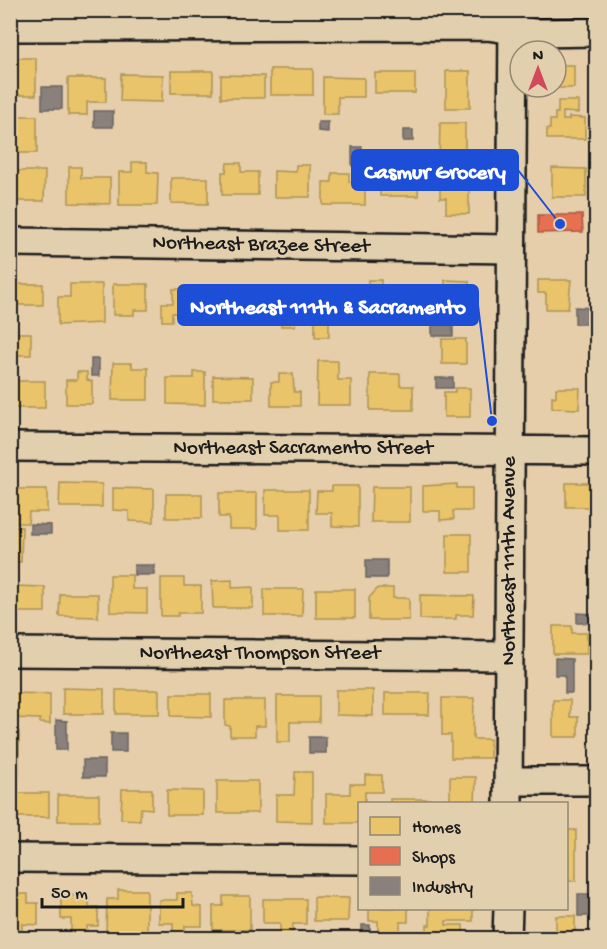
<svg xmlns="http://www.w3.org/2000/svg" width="607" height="949" font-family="'Gochi Hand',sans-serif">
<rect width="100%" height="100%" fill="#e6ceab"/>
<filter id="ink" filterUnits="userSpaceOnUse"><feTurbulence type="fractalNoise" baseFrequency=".0167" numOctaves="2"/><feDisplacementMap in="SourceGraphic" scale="12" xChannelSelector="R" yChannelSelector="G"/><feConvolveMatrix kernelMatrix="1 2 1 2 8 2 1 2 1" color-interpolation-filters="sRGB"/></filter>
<g filter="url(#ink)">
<g fill="#e9c46a" stroke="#ac9253" stroke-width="1.5">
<rect x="10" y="58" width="26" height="37"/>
<polygon points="556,65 574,65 574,88 551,88 556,87"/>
<rect x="270" y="69" width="43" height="26"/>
<rect x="171" y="71" width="42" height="22"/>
<rect x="446" y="71" width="24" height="37"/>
<rect x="375" y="73" width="40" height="20"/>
<polygon points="121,74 163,75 162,102 120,101"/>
<polygon points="221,75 264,76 264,98 221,98"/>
<polygon points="323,77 364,78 364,97 338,97 338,114 323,114"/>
<polygon points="68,78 106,78 106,102 87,102 87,115 68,115"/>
<polygon points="558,101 578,101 578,113 563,112 563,120 569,120 569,117 585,118 585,139 547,139 547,129 550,129 550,120 555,120 555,113 558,113"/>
<rect x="10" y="116" width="27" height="37"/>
<polygon points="440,123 465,123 465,162 439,162"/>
<polygon points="398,158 419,159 418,196 380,196 380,171 398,171"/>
<polygon points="132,162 147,162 147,172 158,173 157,205 119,205 119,172 132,172"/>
<polygon points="227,163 241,163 241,172 258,172 258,195 222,195 222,172 226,172"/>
<polygon points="296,165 310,165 310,197 274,197 274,171 296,172"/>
<polygon points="69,167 81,167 81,178 110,178 110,204 69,203"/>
<polygon points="552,168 586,169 586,197 552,197"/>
<polygon points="10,171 45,171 44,201 10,201"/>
<polygon points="332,173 349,173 349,182 365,182 365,205 323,205 323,182 332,182"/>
<polygon points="440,175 469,175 469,178 485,179 485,184 469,184 469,214 446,213 446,198 440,198"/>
<polygon points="171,178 208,178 208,204 171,203"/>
<polygon points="368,280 381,280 381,290 406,290 406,315 393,315 393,322 368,322"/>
<polygon points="445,280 469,281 468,318 451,318 452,305 445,305"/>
<polygon points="538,280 571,280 568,309 546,309 546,293 538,293"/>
<rect x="10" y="284" width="33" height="21"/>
<polygon points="70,284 102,284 102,323 58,325 58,297 70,297"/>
<polygon points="113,284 148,284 148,310 134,310 134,315 113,315"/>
<polygon points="173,289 201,289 201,314 172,313 172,321 162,321 162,303 173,303"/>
<polygon points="315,291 355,291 354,312 346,312 346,321 329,321 329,337 315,337"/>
<polygon points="270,292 309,292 309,311 295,311 295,326 281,326 281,318 270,317"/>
<rect x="10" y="333" width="21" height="22"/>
<rect x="442" y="339" width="24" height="25"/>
<polygon points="318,361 338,361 338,380 351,380 351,405 317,405"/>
<polygon points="113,363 132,363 132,368 148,368 148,400 112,400"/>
<polygon points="77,372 87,372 87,380 92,381 92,404 66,404 66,380 77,380"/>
<polygon points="194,372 205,372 205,405 167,404 167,378 194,378"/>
<polygon points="279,374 293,374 294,392 300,392 300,406 271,406 271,382 279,382"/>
<polygon points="370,374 400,374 400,386 413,386 413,410 370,410"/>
<polygon points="213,376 253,377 253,399 213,399"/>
<rect x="10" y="381" width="35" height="27"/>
<polygon points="455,388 470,388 470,417 444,417 444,392 455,392"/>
<polygon points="556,388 580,388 579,409 552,408 552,396 556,397"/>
<polygon points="60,483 102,484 102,507 59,507"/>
<rect x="566" y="483" width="30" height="24"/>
<polygon points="457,484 457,488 472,488 472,511 453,511 454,519 440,520 440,511 423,511 423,486"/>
<polygon points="332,486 358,486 358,527 332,526 332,513 316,513 317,491 332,491"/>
<polygon points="372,487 410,487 410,522 371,522"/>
<polygon points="113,488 154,489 154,522 129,521 129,511 113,510"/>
<polygon points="10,489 47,489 47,512 29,512 28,523 17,523 17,512 10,512"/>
<polygon points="265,490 309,490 309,530 280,530 280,515 265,515"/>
<polygon points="219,493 257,493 257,529 229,529 229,517 219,517"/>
<rect x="166" y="494" width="36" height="24"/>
<polygon points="10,527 22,527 21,562 10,562"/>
<rect x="447" y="534" width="24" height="38"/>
<polygon points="110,575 132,575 132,589 147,589 147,613 110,612"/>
<polygon points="161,578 184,578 184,586 201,586 201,613 178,613 178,616 161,616"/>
<polygon points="232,580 232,588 253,587 253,608 213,608 212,581"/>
<polygon points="10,581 14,581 14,586 45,587 45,612 10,612"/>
<polygon points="378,588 393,588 393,598 409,598 409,620 369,620 369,598"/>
<polygon points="264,589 303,589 302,616 264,616"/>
<rect x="316" y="589" width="39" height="29"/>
<polygon points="60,594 98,594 98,617 59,616"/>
<polygon points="420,595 474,596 473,615 456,615 456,619 420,619"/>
<polygon points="553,626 572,626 572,633 587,633 587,654 553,654"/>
<polygon points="63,688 104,689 104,714 63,714"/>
<rect x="116" y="690" width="43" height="24"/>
<polygon points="336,690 373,690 373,716 336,715"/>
<polygon points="10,693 50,694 50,724 40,723 40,719 10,718"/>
<polygon points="385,693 430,693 429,715 385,715"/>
<polygon points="171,694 211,694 211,717 171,716"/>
<polygon points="277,696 319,696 319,722 290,722 290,742 277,742"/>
<polygon points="442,698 474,698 473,739 490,739 490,758 451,758 451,735 442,735"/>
<polygon points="225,700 265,700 265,726 255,726 255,736 230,736 230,726 225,725"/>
<polygon points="553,700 570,700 570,717 578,717 578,737 553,737"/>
<rect x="10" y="732" width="9" height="44"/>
<polygon points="295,772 312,772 312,822 276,821 276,795 294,795"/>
<polygon points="365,775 382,775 382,792 365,792 365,804 360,804 360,823 326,823 326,794 350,794 350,784 365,784"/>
<polygon points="450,777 476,777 475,804 450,804"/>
<rect x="217" y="781" width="41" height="32"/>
<polygon points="122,789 152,789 152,809 141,808 140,820 121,819"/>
<polygon points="167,790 203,791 203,815 167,815"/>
<rect x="10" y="793" width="39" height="24"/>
<rect x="58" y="795" width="41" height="26"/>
<rect x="390" y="799" width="40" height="5"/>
<rect x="566" y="830" width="10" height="51"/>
<polygon points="118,890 147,890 147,931 106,931 107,899 118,899"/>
<polygon points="177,893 192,893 193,906 202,907 202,926 185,926 185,937 173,937 173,923 159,923 159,900 177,900"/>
<polygon points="10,894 28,894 28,903 38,903 38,925 22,924 22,931 10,931"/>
<polygon points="61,895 89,896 89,907 98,907 98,926 87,926 87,933 71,933 71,919 61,919"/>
<polygon points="223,896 250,896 250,930 213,930 213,906 223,906"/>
<polygon points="314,897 349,898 348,921 314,921"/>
<polygon points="263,899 306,899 306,924 293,924 292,934 280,934 280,923 263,923"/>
<polygon points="369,908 408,908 408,922 400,922 400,938 378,938 378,921 369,921"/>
<polygon points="430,908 473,908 473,921 446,921 446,925 463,925 463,936 427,935 427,925 430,925"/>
<rect x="556" y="916" width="19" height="22"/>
</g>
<polygon fill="#e76f51" stroke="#aa5641" stroke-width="1.5" points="538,215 582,215 583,232 538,233"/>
<g fill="#8a817c" stroke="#69635f" stroke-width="1.5">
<polygon points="595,67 596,67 596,86 594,86"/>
<rect x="42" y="87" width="20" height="22"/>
<rect x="94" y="111" width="19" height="16"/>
<polygon points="318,122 328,122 328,132 318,131"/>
<rect x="403" y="130" width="10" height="11"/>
<rect x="352" y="147" width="10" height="19"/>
<polygon points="575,307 596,308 596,324 575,324"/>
<rect x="432" y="325" width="21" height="11"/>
<rect x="91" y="359" width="8" height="17"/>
<rect x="436" y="378" width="17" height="10"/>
<polygon points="30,524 51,525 51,534 30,534"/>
<rect x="366" y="560" width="21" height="18"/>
<rect x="134" y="565" width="20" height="10"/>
<polygon points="577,613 593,614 593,623 577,623"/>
<polygon points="555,658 572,659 572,693 565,693 565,675 555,675"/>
<polygon points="56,720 67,721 67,750 56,750"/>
<rect x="111" y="733" width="15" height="19"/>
<rect x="309" y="737" width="17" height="16"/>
<rect x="83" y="760" width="22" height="17"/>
<rect x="578" y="894" width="18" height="22"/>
<rect x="362" y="925" width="8" height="13"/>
</g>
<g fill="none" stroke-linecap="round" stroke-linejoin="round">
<g stroke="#1c1c1c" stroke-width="32">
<g id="minor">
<polyline points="10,27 487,26 535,33 596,32"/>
<polyline points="10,242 511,249"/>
<polyline points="10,447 596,451"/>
<polyline points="10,652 509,656"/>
<polyline points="509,781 596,781"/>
<polyline points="508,804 513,10"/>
<polyline points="10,858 360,860"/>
<polyline points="507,938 508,908"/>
</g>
</g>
<use href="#minor" stroke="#e2cfad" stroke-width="27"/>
</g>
</g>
<g text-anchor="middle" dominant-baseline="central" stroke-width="6" stroke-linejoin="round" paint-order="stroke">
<g font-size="21" fill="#1c1c1c" stroke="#e2cfad">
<text transform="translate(261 246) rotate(1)">Northeast Brazee Street</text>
<text x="303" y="449">Northeast Sacramento Street</text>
<text transform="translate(510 561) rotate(-90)">Northeast 111th Avenue</text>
<text x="260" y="654">Northeast Thompson Street</text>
</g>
</g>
<path fill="none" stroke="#1d4ed8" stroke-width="2" d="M560 224L518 170M492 421L478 305"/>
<g fill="#1d4ed8" stroke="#e2cfad" stroke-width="2">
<circle cx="560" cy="224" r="6"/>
<circle cx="492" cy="421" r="6"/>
</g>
<g fill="#1d4ed8" stroke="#1d4ed8" stroke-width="2">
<rect x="352" y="150" width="166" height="40" rx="6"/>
<rect x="178" y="285" width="300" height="40" rx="6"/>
</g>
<g font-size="22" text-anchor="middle" font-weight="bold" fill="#fff">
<text x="435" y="178">Casmur Grocery</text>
<text x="328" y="313">Northeast 111th &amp; Sacramento</text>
</g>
<rect width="607" height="949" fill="none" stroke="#e2cfad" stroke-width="36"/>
<rect x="18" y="18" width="571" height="913" fill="none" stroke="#1c1c1c" stroke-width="2" filter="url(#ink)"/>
<rect x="358" y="802" width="210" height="108" fill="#e2cfad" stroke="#938773" stroke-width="1.5"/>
<rect x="370" y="817" width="30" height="18" fill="#e9c46a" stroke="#938773" stroke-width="1.5"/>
<text x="412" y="832" font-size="18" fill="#1c1c1c">Homes</text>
<rect x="370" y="847" width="30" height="18" fill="#e76f51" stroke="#938773" stroke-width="1.5"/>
<text x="412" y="862" font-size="18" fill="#1c1c1c">Shops</text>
<rect x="370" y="877" width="30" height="18" fill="#8a817c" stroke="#938773" stroke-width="1.5"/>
<text x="412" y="892" font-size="18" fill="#1c1c1c">Industry</text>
<g transform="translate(538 69)"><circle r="28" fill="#e2cfad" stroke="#938773" stroke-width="1.5"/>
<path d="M0-4.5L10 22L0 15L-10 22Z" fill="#d1495b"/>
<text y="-9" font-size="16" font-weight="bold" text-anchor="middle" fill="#1c1c1c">N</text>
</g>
<path d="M42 898v9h141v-9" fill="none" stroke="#1c1c1c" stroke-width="3"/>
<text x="51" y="898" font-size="18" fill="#1c1c1c" stroke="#e2cfad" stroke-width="4.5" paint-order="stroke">50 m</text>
</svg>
